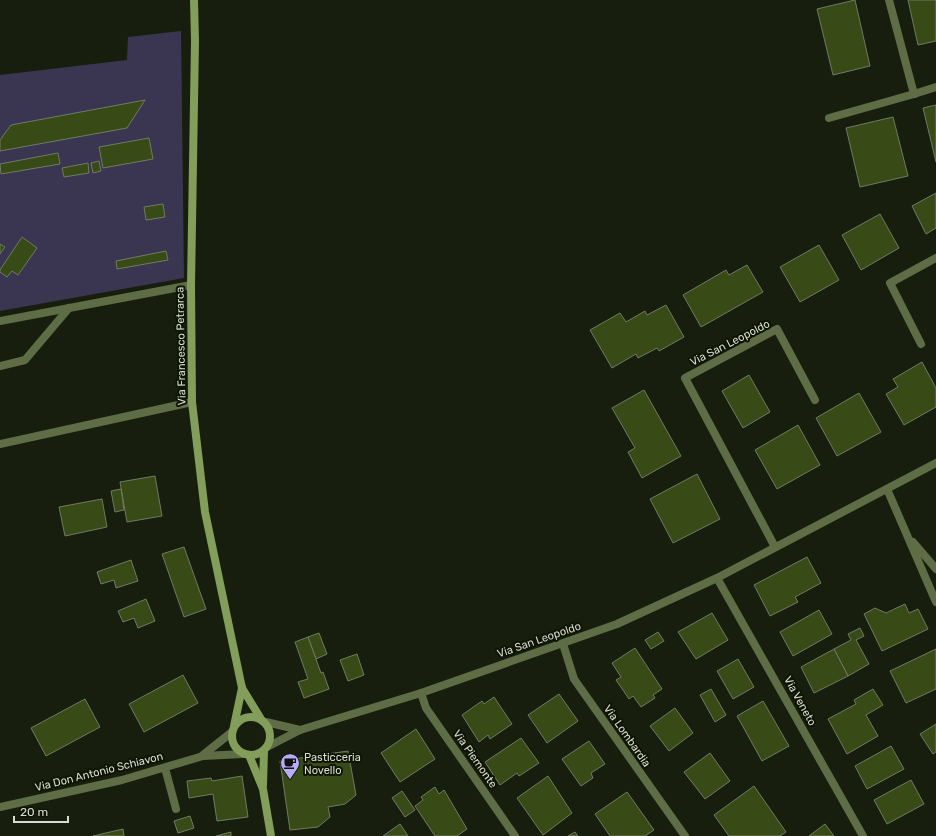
<svg xmlns="http://www.w3.org/2000/svg" width="936" height="836" font-family="Rubik,sans-serif">
<rect width="100%" height="100%" fill="#181e0d"/>
<polygon fill="#3a3551" points="181,31 184,278 0,311 0,75 127,60 128,37"/>
<g fill="#384a15" stroke="#717a65">
<polygon points="855,0 870,66 833,75 817,9"/>
<polygon points="908,0 936,0 936,41 918,45"/>
<polygon points="145,100 127,128 0,151 0,140 11,125"/>
<polygon points="936,105 936,162 923,108"/>
<polygon points="893,117 908,176 860,187 846,128"/>
<polygon points="149,138 153,159 103,168 99,147"/>
<polygon points="58,153 60,164 1,174 0,164"/>
<polygon points="99,161 101,171 93,173 91,163"/>
<polygon points="88,163 89,173 64,177 62,168"/>
<polygon points="936,193 936,228 926,234 912,206"/>
<polygon points="163,204 165,217 146,220 144,207"/>
<polygon points="880,214 899,248 861,270 842,235"/>
<polygon points="22,237 37,248 18,275 12,271 7,277 0,272 0,270"/>
<polygon points="0,244 5,247 0,254"/>
<polygon points="819,245 839,280 800,302 780,267"/>
<polygon points="166,251 168,260 117,269 116,261"/>
<polygon points="747,265 763,292 701,327 683,295 726,270 729,275"/>
<polygon points="666,305 684,337 659,351 657,348 638,358 636,354 612,368 590,330 620,313 626,322 645,311 647,315"/>
<polygon points="922,362 936,388 936,407 904,425 886,394 898,387 893,379"/>
<polygon points="749,375 770,412 743,428 722,391"/>
<polygon points="644,390 681,456 642,478 628,452 635,448 612,408"/>
<polygon points="859,393 881,432 837,456 816,418"/>
<polygon points="798,425 820,465 777,489 755,450"/>
<polygon points="697,474 720,519 673,543 650,499"/>
<polygon points="155,476 162,516 127,522 120,482"/>
<polygon points="121,489 124,510 115,512 111,491"/>
<polygon points="102,499 107,527 65,536 59,507"/>
<polygon points="184,547 206,609 184,617 162,554"/>
<polygon points="807,557 821,583 795,597 798,602 770,616 754,585"/>
<polygon points="131,560 138,581 116,588 114,580 101,584 97,572"/>
<polygon points="146,599 155,621 138,628 134,618 123,622 118,611"/>
<polygon points="905,604 909,613 918,609 928,629 882,651 864,614 875,608 886,613"/>
<polygon points="819,610 832,634 793,656 780,632"/>
<polygon points="712,613 728,640 696,659 678,632"/>
<polygon points="860,628 864,636 856,640 869,664 848,676 834,649 851,640 848,634"/>
<polygon points="658,632 664,641 651,649 645,640"/>
<polygon points="319,633 327,654 316,659 308,637"/>
<polygon points="308,637 321,673 323,672 329,689 304,698 298,682 308,679 295,642"/>
<polygon points="635,648 662,689 653,695 655,698 641,707 633,696 629,699 616,680 621,677 612,663"/>
<polygon points="834,649 848,676 814,693 801,667"/>
<polygon points="936,649 936,689 906,703 890,671"/>
<polygon points="357,654 364,675 348,681 340,660"/>
<polygon points="738,659 754,687 733,699 717,671"/>
<polygon points="183,675 198,703 144,732 129,704"/>
<polygon points="711,689 726,715 715,722 700,695"/>
<polygon points="873,689 883,705 866,715 878,736 847,754 828,719 856,704 854,700"/>
<polygon points="559,694 578,721 547,743 528,715"/>
<polygon points="494,697 512,724 490,739 488,735 479,742 462,715 482,701 484,704"/>
<polygon points="85,699 100,727 46,756 31,728"/>
<polygon points="763,701 789,746 762,761 737,716"/>
<polygon points="675,708 693,733 669,751 650,726"/>
<polygon points="936,724 936,752 933,754 920,734"/>
<polygon points="416,729 435,759 400,782 381,753"/>
<polygon points="521,738 539,763 519,776 517,773 500,785 485,762"/>
<polygon points="589,741 605,764 591,773 593,778 581,786 562,759"/>
<polygon points="891,746 904,769 867,789 855,766"/>
<polygon points="348,751 356,795 345,804 328,807 330,817 318,827 290,830 280,761"/>
<polygon points="710,753 730,781 705,799 684,772"/>
<polygon points="242,776 248,817 217,821 213,794 189,798 187,781 211,778 212,781"/>
<polygon points="548,776 572,813 543,835 517,798"/>
<polygon points="911,780 924,804 887,824 874,800"/>
<polygon points="754,786 786,832 780,836 729,836 714,815"/>
<polygon points="435,787 439,794 444,790 467,829 457,836 435,836 415,806 423,800 421,797"/>
<polygon points="402,791 415,810 405,817 392,798"/>
<polygon points="627,792 654,830 645,836 610,836 595,814"/>
<polygon points="190,816 194,828 178,833 174,821"/>
<polygon points="400,824 408,836 383,836"/>
<polygon points="825,824 834,836 809,836"/>
<polygon points="123,829 124,836 93,836"/>
<polygon points="231,832 231,836 216,836"/>
<polygon points="575,832 578,836 568,836"/>
</g>
<g fill="none" stroke-linecap="round" stroke-linejoin="round">
<g stroke="#5e6d45" stroke-width="8">
<polyline points="0,321 191,285"/>
<polyline points="0,366 25,360 69,308"/>
<polyline points="0,444 192,402"/>
<polyline points="165,768 176,809"/>
</g>
<g stroke="#5e6d45" stroke-width="8">
<polyline points="889,0 914,94 936,87"/>
<polyline points="829,118 914,94"/>
<polyline points="921,344 890,283 936,258"/>
<polyline points="887,489 936,602"/>
<polyline points="913,542 936,569"/>
<polyline points="775,547 685,378 777,329 815,400"/>
<polyline points="717,578 863,836"/>
<polyline points="563,644 574,679 685,836"/>
<polyline points="421,693 426,708 515,836"/>
<polyline points="266,722 300,730"/>
<polyline points="267,747 300,730 421,693 617,624 717,578 936,463"/>
<polyline points="203,755 232,732"/>
<polyline points="0,807 122,780 203,756 243,754"/>
</g>
<g stroke="#839d5a" stroke-width="8">
<polyline points="194,0 195,41 191,285 192,402 205,512 242,688 261,719"/>
<circle cx="251" cy="736" r="19"/>
<polyline points="234,726 242,688"/>
<polyline points="249,755 263,789 271,836"/>
<polyline points="263,785 264,751"/>
</g>
</g>
<defs>
<g id="cafe-pin" transform="scale(1)"><path d="M0 17L-7.5 6A9.5 9.5 0 1 1 7.5 6Z" fill="#b8abf7" stroke="#0f1505"/><path d="M-5.5-4.5H6V0H3Q3 3.5 0 3.5H-2.5Q-5.5 3.5-5.5 0ZM3-3.2v2h1.7v-2ZM-6 4.5H4V6H-6Z" fill="#111"/></g>
</defs>
<g fill-rule="evenodd">
<use href="#cafe-pin" x="290" y="763"/>
</g>
<g text-anchor="middle" dominant-baseline="central" stroke-width="4" stroke-linejoin="round" paint-order="stroke">
<g font-size="11" fill="#d8ddd1" stroke="#0f1505">
<text transform="translate(730 343) rotate(-27)">Via San Leopoldo</text>
<text transform="translate(181 346) rotate(-91)">Via Francesco Petrarca</text>
<text transform="translate(539 640) rotate(-19)">Via San Leopoldo</text>
<text transform="translate(800 701) rotate(61)">Via Veneto</text>
<text transform="translate(627 736) rotate(55)">Via Lombardia</text>
<text transform="translate(475 759) rotate(55)">Via Piemonte</text>
<text transform="translate(99 772) rotate(-14)">Via Don Antonio Schiavon</text>
</g>
<g font-size="11" fill="#d8ddd1" stroke="#0f1505" text-anchor="start">
<text x="304" y="757">Pasticceria<tspan x="304" dy="13">Novello</tspan></text>
</g>
</g>
<path d="M14 816v6h54v-6" fill="none" stroke="#d8ddd1" stroke-width="2"/>
<text x="20" y="816" font-size="12" fill="#d8ddd1" stroke="#0f1505" stroke-width="3" paint-order="stroke">20 m</text>
</svg>
